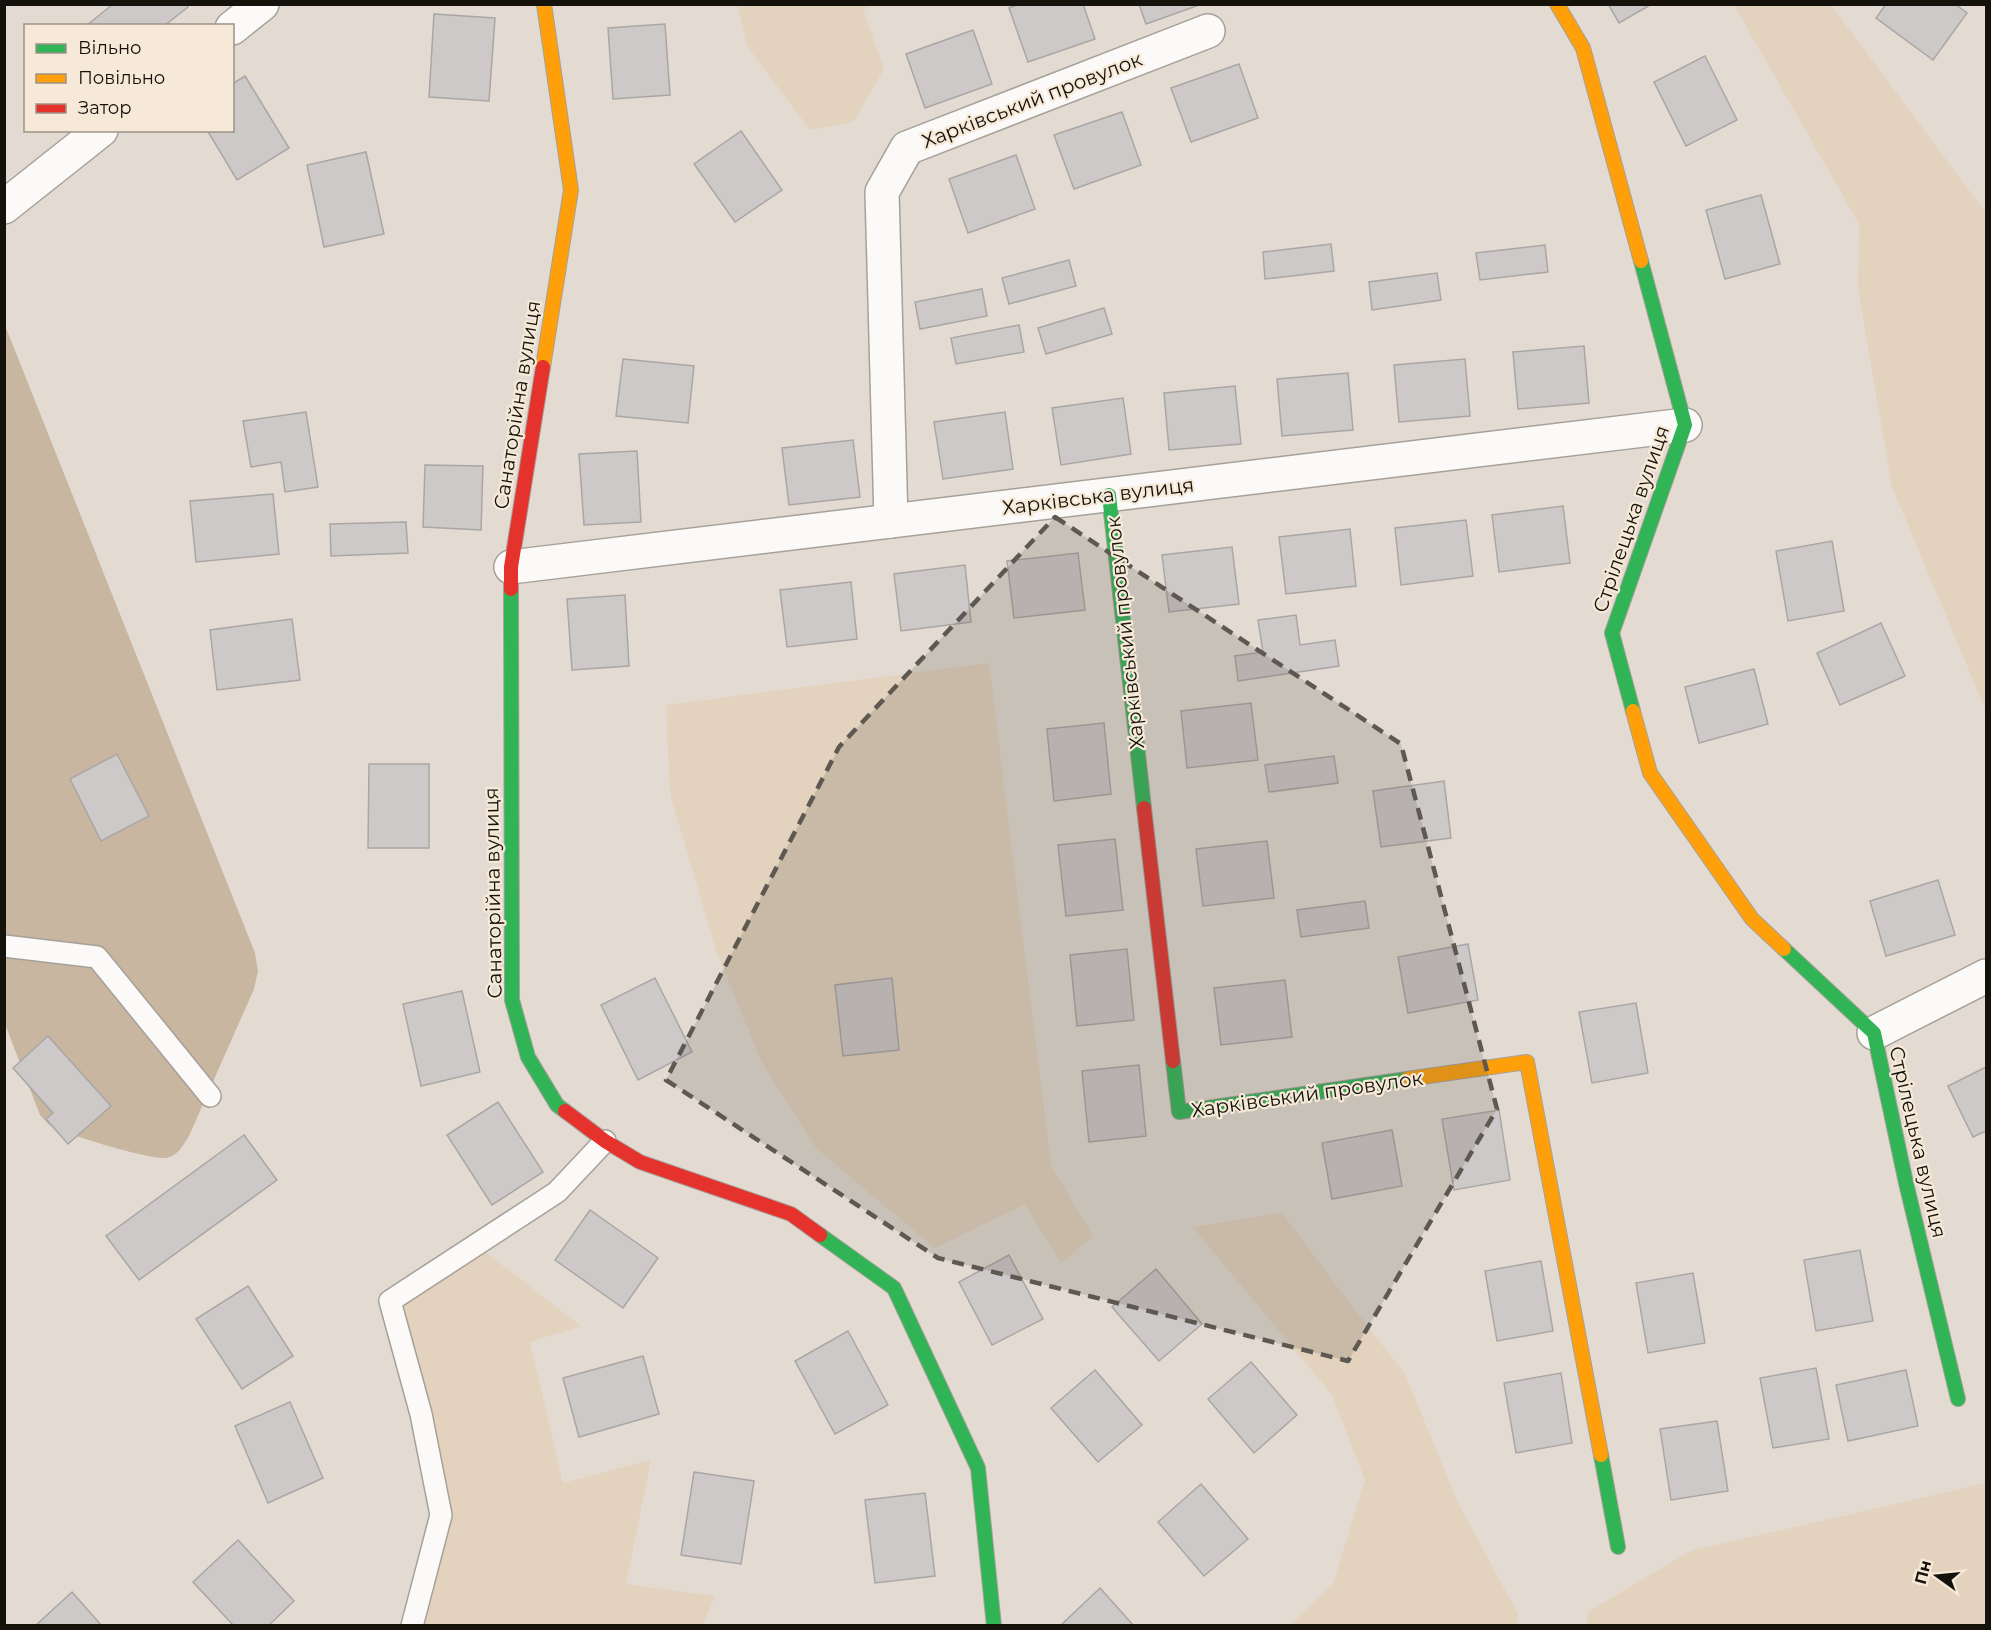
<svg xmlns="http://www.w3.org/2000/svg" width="1991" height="1630" font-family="Montserrat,sans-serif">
<rect width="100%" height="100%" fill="#e3dbd2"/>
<g fill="#e3d2bd">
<polygon points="737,5 874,5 863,10 884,69 853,122 810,130 747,46"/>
<polygon points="1734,5 1831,5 1986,213 1986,711 1892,487 1858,289 1859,224"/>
<polygon points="989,663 1051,1166 1093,1236 1061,1263 1025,1204 935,1248 816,1148 761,1061 716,950 670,794 666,705"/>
<polygon points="1282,1213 1338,1288 1405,1374 1458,1503 1518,1614 1517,1625 1290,1625 1333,1584 1365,1480 1332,1395 1193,1227"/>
<polygon points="476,1245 581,1326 530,1342 563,1483 651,1460 626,1584 715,1596 703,1625 412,1625 441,1515 390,1301"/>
<polygon points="1986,1483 1986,1625 1587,1625 1588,1612 1690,1551"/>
</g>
<path fill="#c8b6a0" d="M4 323 255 953 258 971 254 989 189 1136C183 1145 178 1156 166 1158 151 1160 68 1135 53 1127 48 1125 44 1119 40 1115L5 1024Z"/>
<g fill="#cdc9c9" stroke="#aaa6a5" stroke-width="1.5">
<polygon points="113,4 187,4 188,7 164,26 86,26"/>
<polygon points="1019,4 1083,4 1095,39 1028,62 1009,8"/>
<polygon points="1139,4 1202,4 1146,24"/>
<polygon points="1608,4 1652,4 1619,23"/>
<polygon points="1886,4 1955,4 1967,13 1933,60 1876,18"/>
<polygon points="434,14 495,18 489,101 429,97"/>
<polygon points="665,24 670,95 613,99 608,28"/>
<polygon points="973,30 992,84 925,108 906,54"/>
<polygon points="1705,56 1737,120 1686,146 1654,82"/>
<polygon points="1239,64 1258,118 1191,142 1171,88"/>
<polygon points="245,76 289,148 237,180 207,130 232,130 232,84"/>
<polygon points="1122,112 1141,165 1074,189 1054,135"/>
<polygon points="741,131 782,190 735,222 694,164"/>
<polygon points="366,152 384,234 324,247 307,165"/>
<polygon points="1016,155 1035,209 968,233 949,179"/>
<polygon points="1761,195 1780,264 1725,279 1706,210"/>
<polygon points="1331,244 1334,271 1265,279 1263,252"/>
<polygon points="1545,245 1548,272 1480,280 1476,253"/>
<polygon points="1069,260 1076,286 1009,304 1002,278"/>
<polygon points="1437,273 1441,300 1372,310 1369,282"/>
<polygon points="982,289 987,316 920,329 915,302"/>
<polygon points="1104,308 1112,334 1046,354 1038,328"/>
<polygon points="1019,325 1024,352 956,364 951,338"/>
<polygon points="1584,346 1589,403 1518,409 1513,352"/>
<polygon points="623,359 694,366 688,423 616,416"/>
<polygon points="1465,359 1470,416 1399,422 1394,365"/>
<polygon points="1348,373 1353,430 1282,436 1277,379"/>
<polygon points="1235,386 1241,444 1169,450 1164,393"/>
<polygon points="1123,398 1131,454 1061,465 1052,408"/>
<polygon points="306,412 318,487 285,492 281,462 251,467 243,421"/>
<polygon points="1005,412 1013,469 943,479 934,422"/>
<polygon points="853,440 860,497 789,505 782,448"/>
<polygon points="637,451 641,522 584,525 579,454"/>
<polygon points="425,465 483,466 481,530 423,527"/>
<polygon points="273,494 279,554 196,562 190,501"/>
<polygon points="1563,506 1570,563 1499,572 1492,515"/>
<polygon points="1466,520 1473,576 1401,585 1395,528"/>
<polygon points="406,522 408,553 331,556 330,524"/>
<polygon points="1350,529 1356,586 1286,594 1279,537"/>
<polygon points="1832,541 1844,611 1788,621 1776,551"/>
<polygon points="1232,547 1239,604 1169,612 1162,555"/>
<polygon points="1078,553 1085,610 1014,618 1007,561"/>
<polygon points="965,565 971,622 901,631 894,574"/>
<polygon points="851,582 857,639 787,647 780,590"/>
<polygon points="625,595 629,666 572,670 567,599"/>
<polygon points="1296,615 1300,645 1335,640 1339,666 1238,681 1235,656 1263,652 1258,620"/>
<polygon points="292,619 300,680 217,690 210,630"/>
<polygon points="1881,623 1905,676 1840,705 1817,653"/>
<polygon points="1754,669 1768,724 1699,743 1685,687"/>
<polygon points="1251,703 1258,760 1187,768 1181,711"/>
<polygon points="1104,723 1111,794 1054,801 1047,729"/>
<polygon points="117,754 149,816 101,841 70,779"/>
<polygon points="1334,756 1338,783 1269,792 1265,765"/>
<polygon points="369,764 429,764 429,848 368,848"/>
<polygon points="1444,781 1451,838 1381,847 1373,791"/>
<polygon points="1115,839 1123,910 1066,916 1058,845"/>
<polygon points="1267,841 1274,898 1203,906 1196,849"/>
<polygon points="1938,880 1955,935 1886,956 1870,901"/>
<polygon points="1365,901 1369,928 1301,937 1297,910"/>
<polygon points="1468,944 1478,1000 1408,1013 1398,957"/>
<polygon points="1127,949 1134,1020 1077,1026 1070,955"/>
<polygon points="655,978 692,1052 638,1080 601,1005"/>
<polygon points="892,978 899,1050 843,1056 835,985"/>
<polygon points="1285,980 1292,1037 1221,1045 1214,988"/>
<polygon points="462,991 480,1072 421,1086 403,1004"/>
<polygon points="1636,1003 1648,1073 1592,1083 1579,1012"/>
<polygon points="48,1036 111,1106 68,1144 46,1119 53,1113 13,1068"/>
<polygon points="1139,1065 1146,1136 1089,1142 1082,1071"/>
<polygon points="1986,1067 1986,1131 1973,1137 1948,1086"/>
<polygon points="498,1102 543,1172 492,1205 447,1135"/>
<polygon points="1499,1110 1510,1180 1454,1190 1442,1119"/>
<polygon points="1392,1130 1402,1186 1332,1199 1322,1143"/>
<polygon points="244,1135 277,1180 139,1280 106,1236"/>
<polygon points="590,1210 658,1258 623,1308 555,1260"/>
<polygon points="1860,1250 1873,1321 1816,1331 1804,1260"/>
<polygon points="1009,1255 1043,1319 992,1345 959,1282"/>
<polygon points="1541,1261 1553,1331 1497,1341 1485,1271"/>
<polygon points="1156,1269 1202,1324 1159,1361 1112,1307"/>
<polygon points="1693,1273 1705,1343 1648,1353 1636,1283"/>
<polygon points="248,1286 293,1356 242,1389 196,1319"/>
<polygon points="848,1331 888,1405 835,1434 795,1361"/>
<polygon points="643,1356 659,1414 579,1437 563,1378"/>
<polygon points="1251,1362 1297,1415 1254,1453 1208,1399"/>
<polygon points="1816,1368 1829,1439 1773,1448 1760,1378"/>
<polygon points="1095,1370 1142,1425 1098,1462 1051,1408"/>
<polygon points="1906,1370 1918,1426 1848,1441 1836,1385"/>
<polygon points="1561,1373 1572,1443 1516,1453 1504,1383"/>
<polygon points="290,1402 323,1478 268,1503 235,1426"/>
<polygon points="1717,1421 1728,1491 1671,1500 1660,1429"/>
<polygon points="694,1472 754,1481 741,1564 681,1555"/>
<polygon points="1201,1484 1248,1539 1204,1576 1158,1522"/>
<polygon points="925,1493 935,1576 875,1583 865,1500"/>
<polygon points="238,1540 294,1601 268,1626 234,1626 193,1582"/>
<polygon points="1100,1588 1134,1626 1060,1626"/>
<polygon points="72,1592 102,1626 35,1626"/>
</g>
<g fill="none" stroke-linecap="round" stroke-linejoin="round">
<g stroke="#a6a099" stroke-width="24">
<g id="lane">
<polyline points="4,946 97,957 210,1096"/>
<polyline points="412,1626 441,1515 421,1414 390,1301 557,1192 605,1141"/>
</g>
</g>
<g stroke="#a6a099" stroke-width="36">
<g id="street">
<polyline points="232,28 262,4"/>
<polyline points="4,207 101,130"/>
<polyline points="891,521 882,192 907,148 1208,31"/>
<polyline points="511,567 1685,425"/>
<polyline points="1874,1033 1986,976"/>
</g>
</g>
<g stroke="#a6a099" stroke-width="16">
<g id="fast">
<polyline points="1109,495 1144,808"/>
<polyline points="511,589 512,1000 528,1057 557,1105 565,1111"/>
<polyline points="1633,711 1612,633 1685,425 1641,261"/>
<polyline points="1784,949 1874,1033 1906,1183 1958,1399"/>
<polyline points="1173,1061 1179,1112 1407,1079"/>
<polyline points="820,1235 894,1288 978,1468 994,1626"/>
<polyline points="1601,1455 1618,1547"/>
</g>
</g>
<g stroke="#a6a099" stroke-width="16">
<g id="slow">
<polyline points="1557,4 1583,48 1641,261"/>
<polyline points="543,367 571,190 544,4"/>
<polyline points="1633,711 1650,773 1752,919 1784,949"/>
<polyline points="1407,1079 1527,1062 1601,1455"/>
</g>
</g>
<g stroke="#a6a099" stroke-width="16">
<g id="jam">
<polyline points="511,589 511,567 543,367"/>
<polyline points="1144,808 1173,1061"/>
<polyline points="565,1111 605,1141 640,1162 791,1214 820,1235"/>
</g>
</g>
<use href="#lane" stroke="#fbfaf8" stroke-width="21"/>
<use href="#street" stroke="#fbfaf8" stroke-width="33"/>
<use href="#fast" stroke="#30b455" stroke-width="14"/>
<use href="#slow" stroke="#ff9f0a" stroke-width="14"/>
<use href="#jam" stroke="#e5322d" stroke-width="14"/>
</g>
<path fill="#5d5851" fill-opacity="0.2" stroke="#5d5851" stroke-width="4.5" stroke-dasharray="12 8" stroke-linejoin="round" d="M1055 517 1401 744 1497 1109 1348 1361 938 1258 666 1080 839 747Z"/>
<g text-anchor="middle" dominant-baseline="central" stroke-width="4.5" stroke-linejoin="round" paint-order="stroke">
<g font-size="20" fill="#15110b" stroke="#f7e9d8">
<text transform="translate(1032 100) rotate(-21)">Харківський провулок</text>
<text transform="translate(517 405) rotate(-81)">Санаторійна вулиця</text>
<text transform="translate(1098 496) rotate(-7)">Харківська вулиця</text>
<text transform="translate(1631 519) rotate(-71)">Стрілецька вулиця</text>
<text transform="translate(1125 633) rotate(-96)">Харківський провулок</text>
<text transform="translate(493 893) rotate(-91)">Санаторійна вулиця</text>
<text transform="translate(1307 1094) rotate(-8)">Харківський провулок</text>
<text transform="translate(1918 1142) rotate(77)">Стрілецька вулиця</text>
</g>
</g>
<rect width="1991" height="1630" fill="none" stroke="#15110b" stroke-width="12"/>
<rect x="24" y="24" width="210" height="108" fill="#f7e9d8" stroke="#9d9386" stroke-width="1.5"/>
<rect x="36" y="44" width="30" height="9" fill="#30b455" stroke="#9d9386" stroke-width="1.5"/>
<text x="78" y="54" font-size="18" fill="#15110b">Вільно</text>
<rect x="36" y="74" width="30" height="9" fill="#ff9f0a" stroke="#9d9386" stroke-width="1.5"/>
<text x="78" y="84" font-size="18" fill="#15110b">Повільно</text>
<rect x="36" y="104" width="30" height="9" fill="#e5322d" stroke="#9d9386" stroke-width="1.5"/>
<text x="78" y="114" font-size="18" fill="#15110b">Затор</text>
<g transform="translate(1937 1576) rotate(285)" stroke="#f7e9d8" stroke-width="4.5" paint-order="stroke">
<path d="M0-4.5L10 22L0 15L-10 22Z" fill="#15110b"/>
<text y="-9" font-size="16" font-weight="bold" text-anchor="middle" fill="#15110b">Пн</text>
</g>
</svg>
